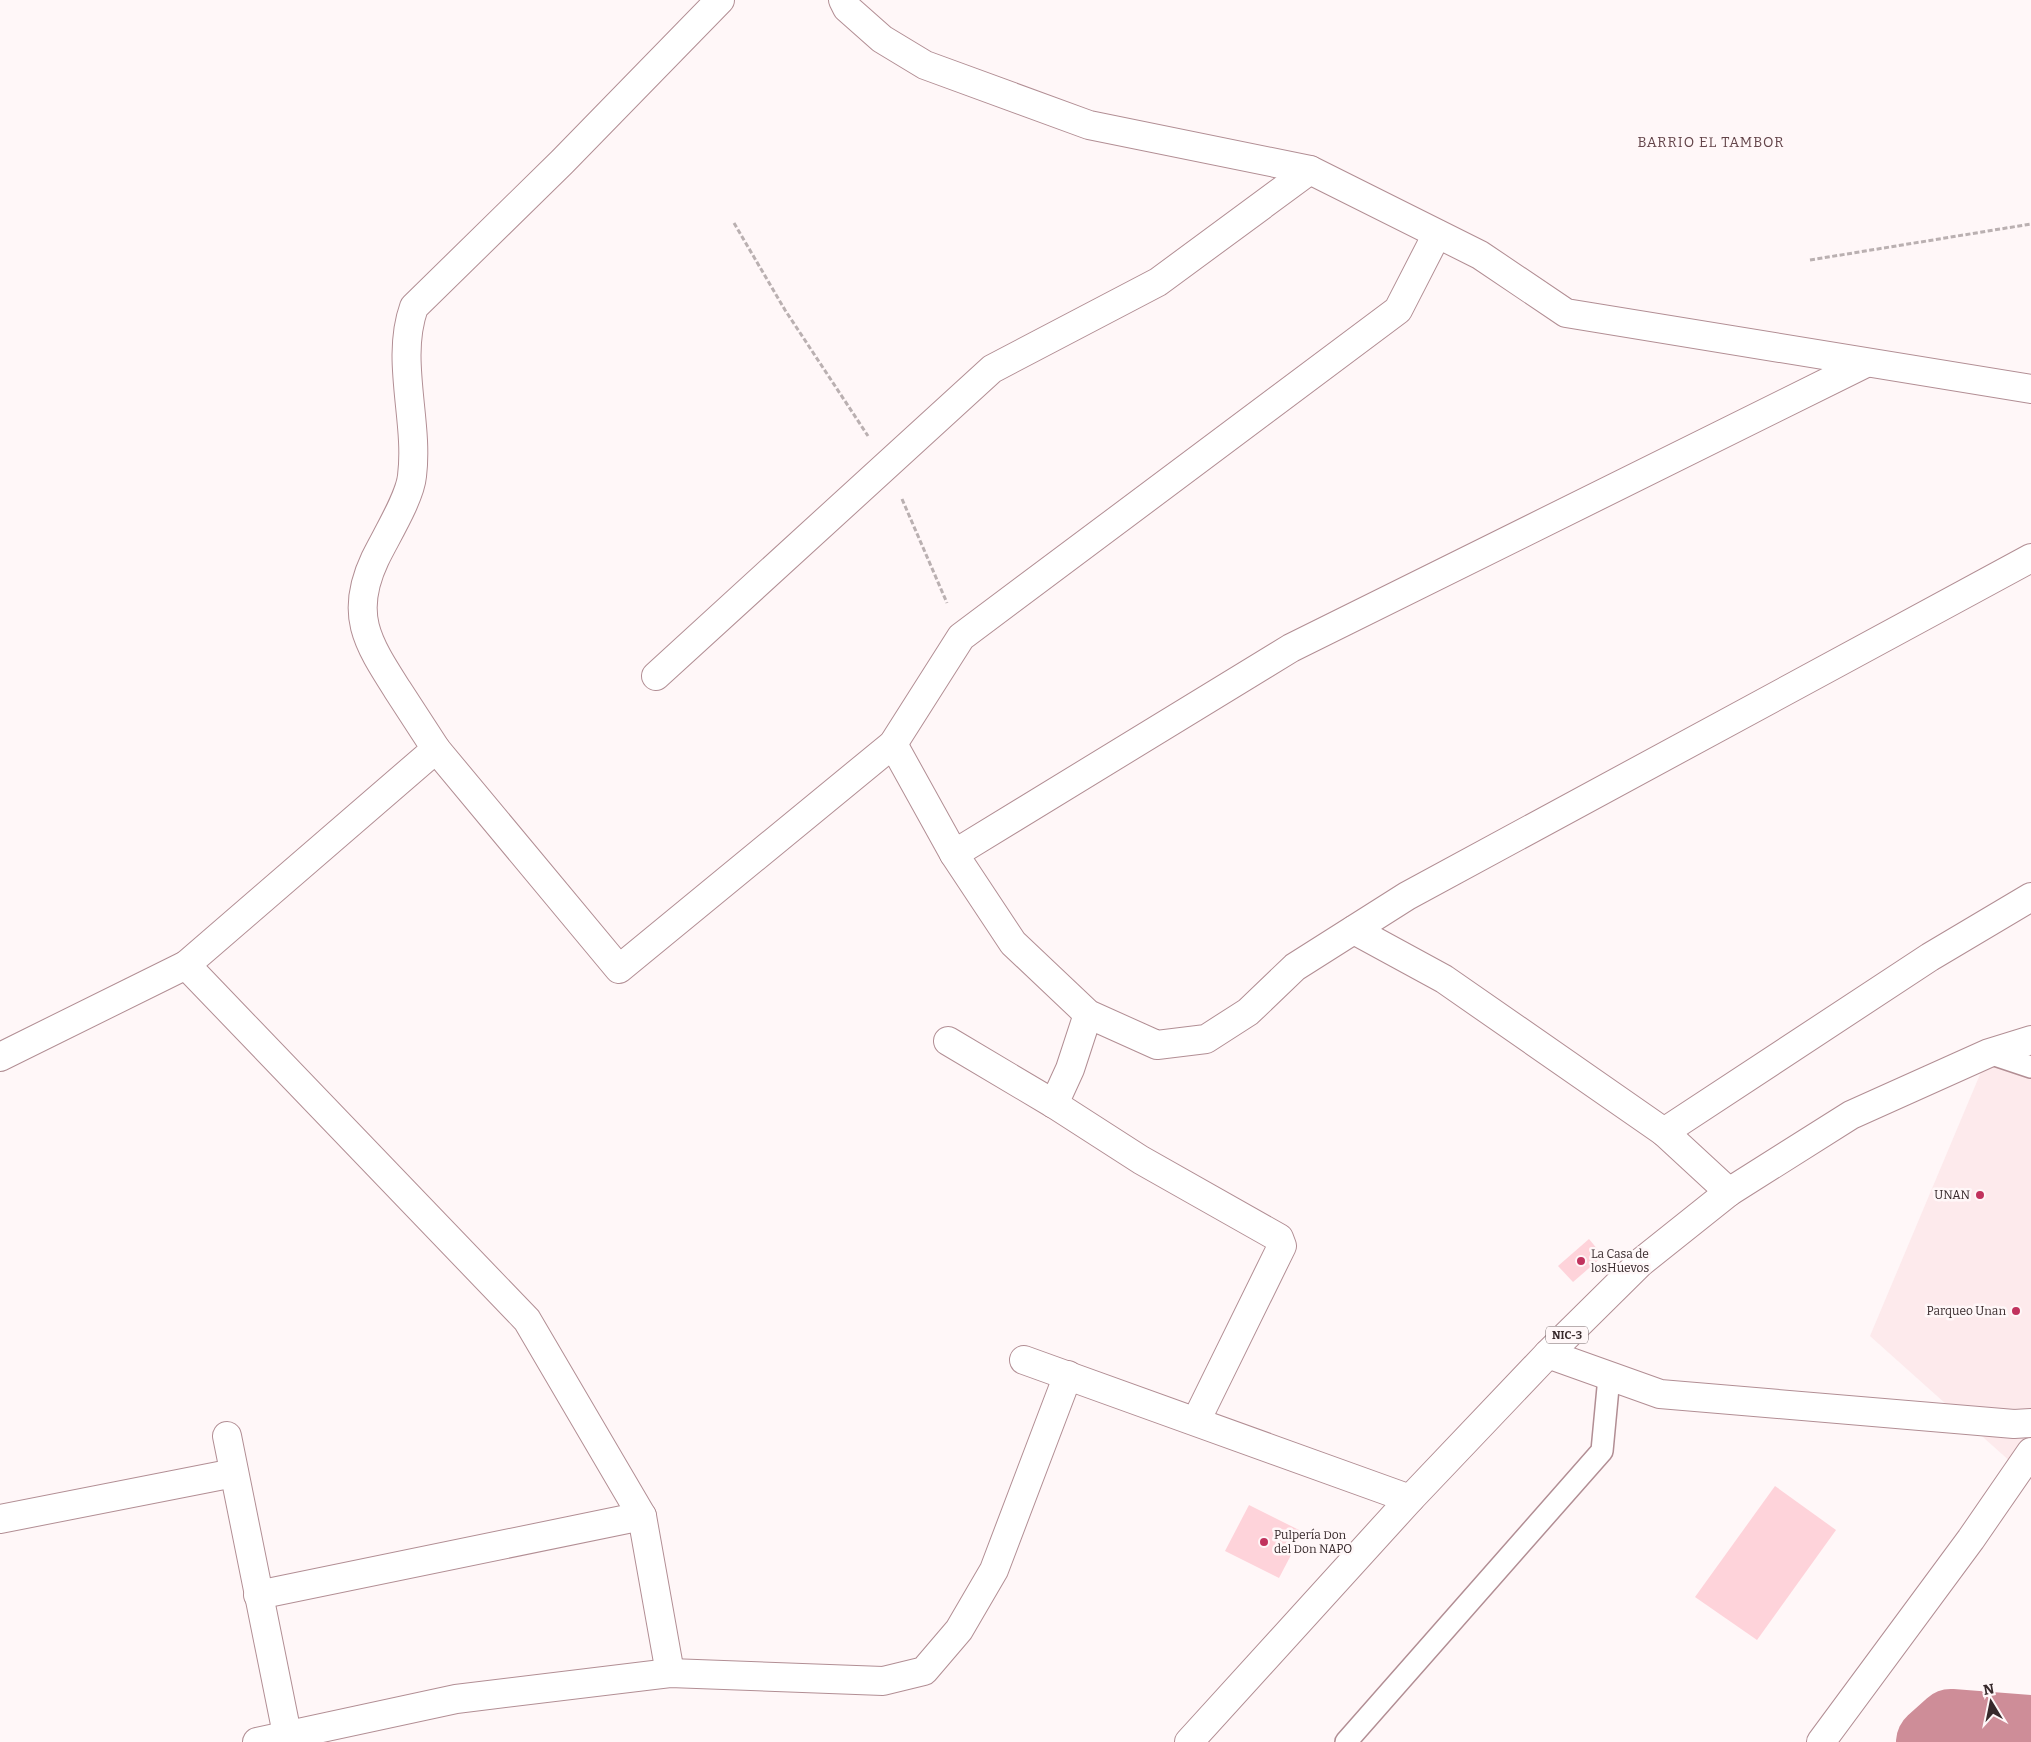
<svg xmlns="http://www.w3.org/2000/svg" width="2031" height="1742" font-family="Bitter,serif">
<rect width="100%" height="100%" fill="#fff7f8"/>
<polygon fill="#fdeaec" points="2031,1039 2031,1480 1870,1336 1989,1053"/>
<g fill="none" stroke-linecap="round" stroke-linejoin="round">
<polyline stroke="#ce8d98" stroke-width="72" points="1932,1742 1951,1725 2031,1731"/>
</g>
<g fill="#fed3da">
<polygon points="1589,1239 1603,1256 1573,1282 1558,1266"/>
<polygon points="1775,1486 1836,1530 1757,1640 1695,1597"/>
<polygon points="1249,1505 1303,1532 1279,1578 1225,1551"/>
</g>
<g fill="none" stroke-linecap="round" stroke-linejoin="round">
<g stroke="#b28e94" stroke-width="24">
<g id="service">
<polyline points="1989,1053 2031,1067"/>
<polyline points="1346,1742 1602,1451 1609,1377"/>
</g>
</g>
<g stroke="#b28e94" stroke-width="30">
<g id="minor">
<polyline points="843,0 847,8 882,39 925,65 1089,125 1310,170 1480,255 1566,313 2031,389"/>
<polyline points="656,676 992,369 1158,282 1310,170"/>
<polyline points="893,744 954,854 1013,943 1088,1014 1157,1045 1206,1039 1248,1012 1295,967 1407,896 2031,558"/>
<polyline points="436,749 619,969 893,744 961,637 1398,310 1437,234"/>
<polyline points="954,854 1291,648 1866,363"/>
<polyline points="1354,930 1444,979 1664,1132 1729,1192"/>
<polyline points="948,1041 1054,1104 1141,1160 1279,1238 1282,1246 1196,1421"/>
<polyline points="0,1057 186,965"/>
<polyline points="1054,1104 1070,1069 1088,1014"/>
<polyline points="1664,1132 1930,957 2031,897"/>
<polyline points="1548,1354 1660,1394 2014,1424 2031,1423"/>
<polyline points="1024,1360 1410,1499"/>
<polyline points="227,1436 287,1734"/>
<polyline points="0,1519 234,1473"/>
<polyline points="258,1595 642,1516"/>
<path d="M670 1673 642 1516 527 1320 186 965 436 749C423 729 410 709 397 689 367 642 349 614 375 559 385 538 410 498 412 476 419 421 395 360 414 307L562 162 720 0"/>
<polyline points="257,1742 456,1699 670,1673 883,1681 924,1671 959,1630 994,1570 1068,1375"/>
<polyline points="1821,1742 1971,1539 2031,1452"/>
</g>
</g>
<g stroke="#b28e94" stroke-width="30">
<polyline id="primary" points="1189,1742 1410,1499 1548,1354 1640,1263 1729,1192 1851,1115 1989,1053 2031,1040"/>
</g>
<g stroke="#bab0b1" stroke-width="3" stroke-dasharray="5 2.5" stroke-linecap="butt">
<polyline points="734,223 785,310 868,436"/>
<polyline points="1810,260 2031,224"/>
<polyline points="902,499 947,603"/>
</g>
<use href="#service" stroke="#fff" stroke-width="21"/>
<use href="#minor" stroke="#fff" stroke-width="28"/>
<use href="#primary" stroke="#fff" stroke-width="28"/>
</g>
<g fill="#c1325d" stroke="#fff7f8" stroke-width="2">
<circle cx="1980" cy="1195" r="5"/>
<circle cx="1581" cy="1261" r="5"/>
<circle cx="2016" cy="1311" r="5"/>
<circle cx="1264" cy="1542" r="5"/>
</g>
<g text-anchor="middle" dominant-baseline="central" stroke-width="5" stroke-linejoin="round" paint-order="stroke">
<rect fill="#fff7f8" stroke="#736768" stroke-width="1" x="1546" y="1326.5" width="42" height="17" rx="4"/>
<g font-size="11" font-weight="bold" fill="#37292b">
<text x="1567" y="1335">NIC-3</text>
</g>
<g font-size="12" fill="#37292b" stroke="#fff7f8" text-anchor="end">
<text x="1970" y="1195">UNAN</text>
<text x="1591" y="1254" text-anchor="start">La Casa de<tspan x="1591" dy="14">losHuevos</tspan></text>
<text x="2006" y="1311">Parqueo Unan</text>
<text x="1274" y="1535" text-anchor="start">Pulpería Don<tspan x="1274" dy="14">del Don NAPO</tspan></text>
</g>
<g font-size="14" letter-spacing="1" fill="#634449" stroke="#fff7f8">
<text x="1711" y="142">BARRIO EL TAMBOR</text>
</g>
</g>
<g transform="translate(1991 1702) rotate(350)" stroke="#fff7f8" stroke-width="4" paint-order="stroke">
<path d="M0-4L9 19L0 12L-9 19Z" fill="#37292b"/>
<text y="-8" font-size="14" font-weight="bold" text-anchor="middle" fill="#37292b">N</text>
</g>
</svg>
